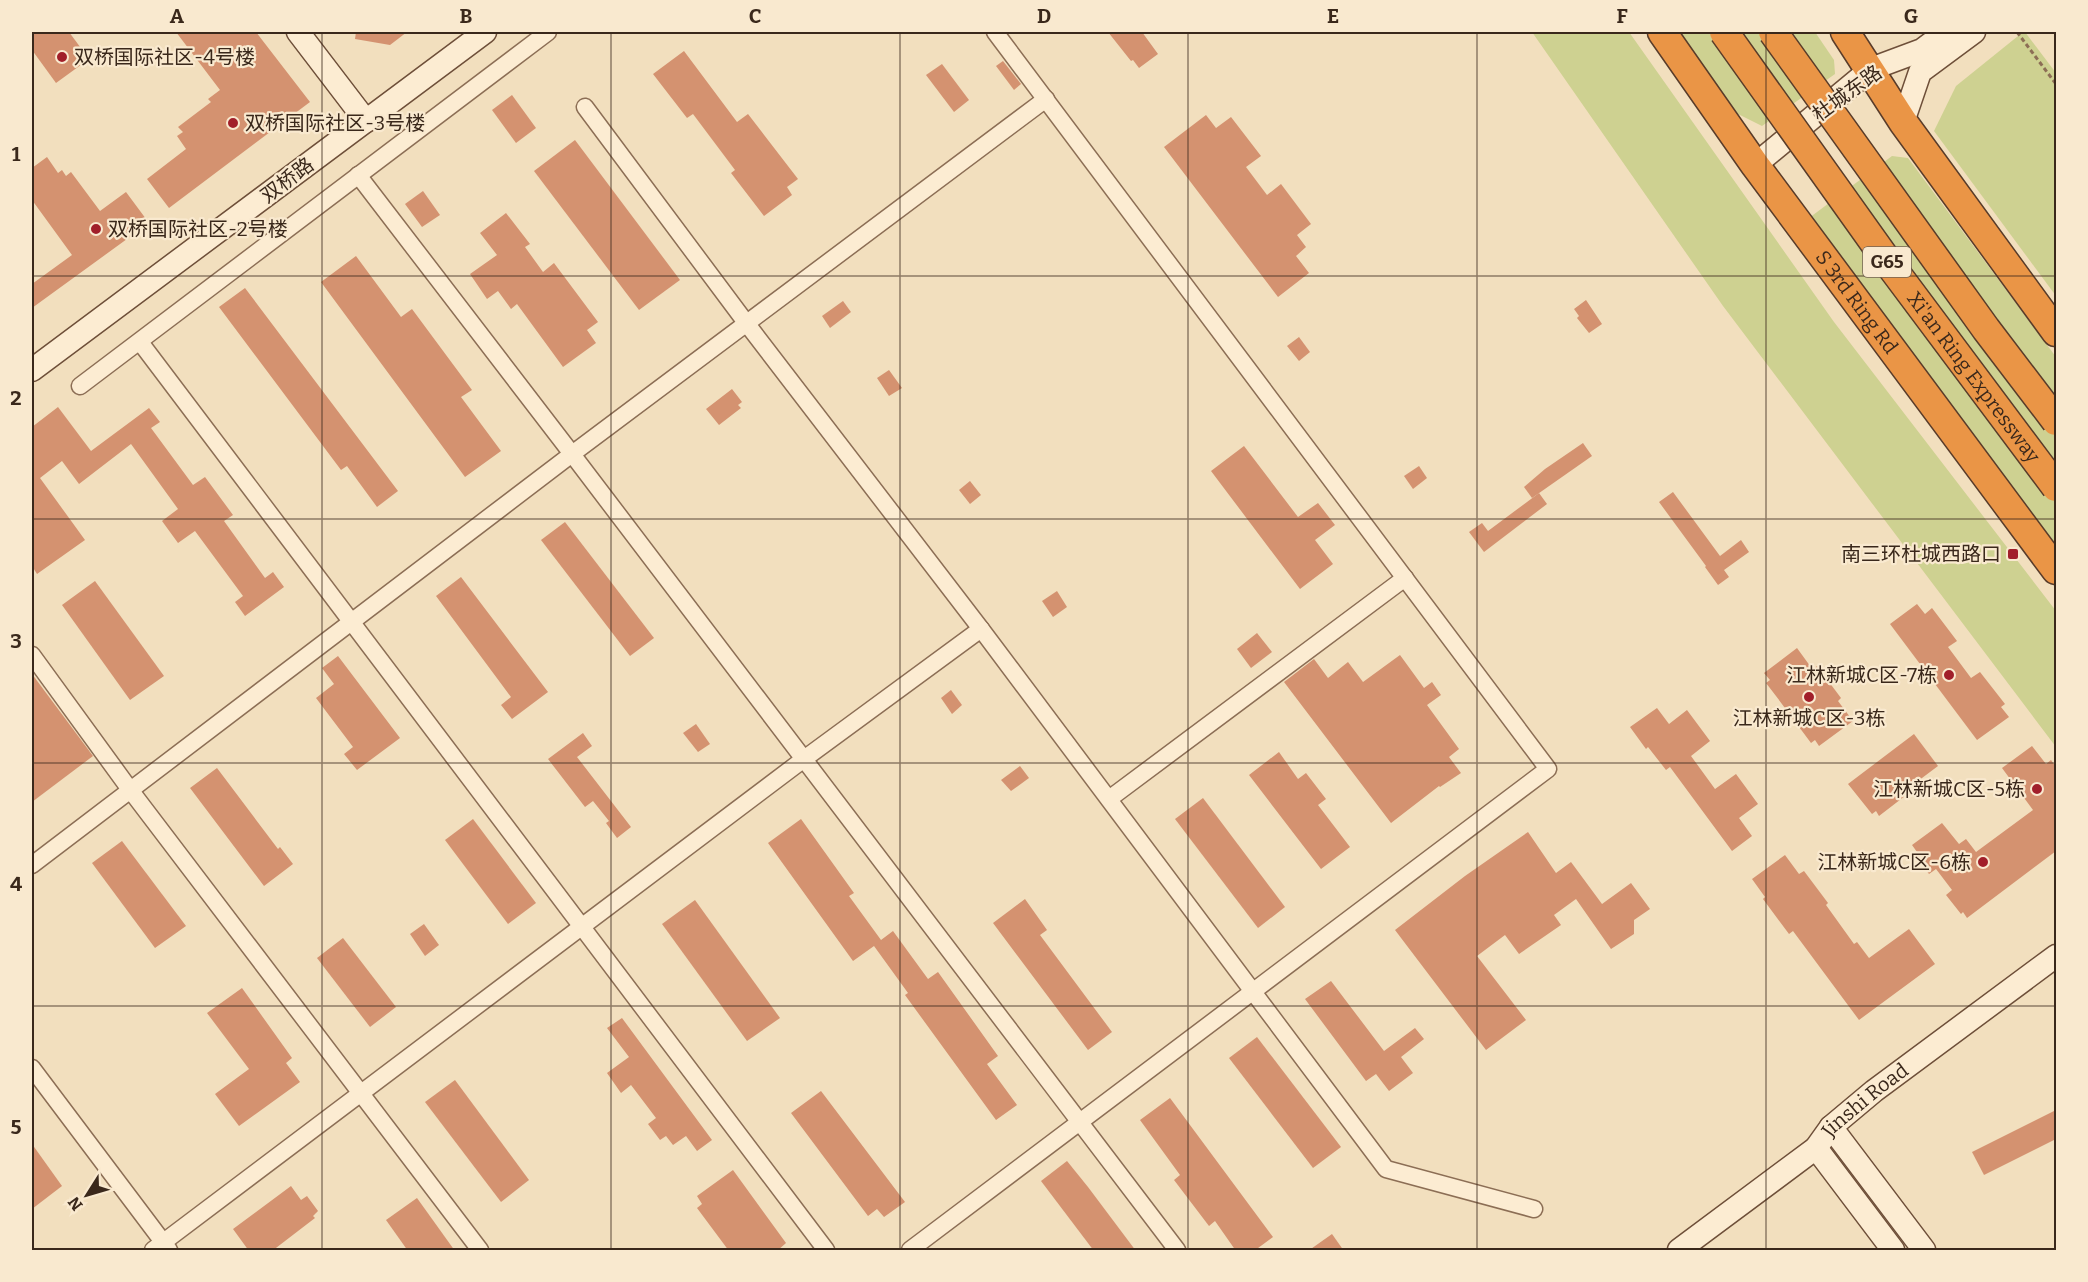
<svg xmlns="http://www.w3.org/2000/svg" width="2088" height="1282" font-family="Bitter,'Noto Sans SC',serif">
<rect width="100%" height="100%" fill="#f2dfbe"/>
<g fill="#ced191">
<polygon points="1532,32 1629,32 1834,322 2056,611 2056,747 1723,306"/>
<polygon points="1679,32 1815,32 1834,60 1835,74 1762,126 1734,112"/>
<polygon points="2023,32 2025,32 2056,73 2056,296 1934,131 1956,86"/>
<polygon points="1892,156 1908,158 2056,357 2056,547 1809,218"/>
</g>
<g fill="#d49270">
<polygon points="32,32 69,32 89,59 56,83 32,50"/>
<polygon points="176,32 256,32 310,102 169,208 147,179 186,149 177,136 183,132 178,127 211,102 208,99 220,90"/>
<polygon points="356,32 407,32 390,45 355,39"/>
<polygon points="1108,32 1142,32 1158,54 1139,68 1133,60 1131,61"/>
<polygon points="684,51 737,122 748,114 798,179 787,187 792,195 764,216 731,173 735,170 693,114 687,118 653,74"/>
<polygon points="1003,61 1021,84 1014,90 996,66"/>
<polygon points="942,64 969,100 954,112 926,75"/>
<polygon points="512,95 536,128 516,143 492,110"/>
<polygon points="1206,115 1216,128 1231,117 1261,156 1246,167 1267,195 1281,184 1311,224 1297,235 1306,247 1296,256 1309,273 1278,297 1164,147"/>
<polygon points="575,140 680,280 639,310 534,171"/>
<polygon points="47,157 58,173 62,170 66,176 71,172 100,211 126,192 149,223 32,308 32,284 72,255 32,200 32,168"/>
<polygon points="423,191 440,215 422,227 405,204"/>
<polygon points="506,213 530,244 525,247 543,272 554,263 598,322 587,330 596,343 563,367 517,304 511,309 498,291 487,299 470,274 497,255 480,233"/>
<polygon points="356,256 401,317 412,309 472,390 461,397 501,451 465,477 321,282"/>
<polygon points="245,288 398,491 377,507 347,466 341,470 219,307"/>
<polygon points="1586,300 1602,324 1589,333 1577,318 1579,316 1574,309"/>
<polygon points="843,301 851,312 830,328 822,316"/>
<polygon points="1299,337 1310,352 1299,361 1287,346"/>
<polygon points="889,370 902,388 889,396 877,378"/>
<polygon points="732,389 742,402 738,405 741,408 719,425 706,409"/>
<polygon points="58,407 91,451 149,408 160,422 151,428 193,485 205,477 233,515 224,521 265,578 273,572 284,587 245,616 235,602 243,596 195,531 178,543 162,521 178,509 131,444 79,484 62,461 40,478 85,540 37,574 32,566 32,427"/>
<polygon points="1583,443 1592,456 1532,498 1524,487 1545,469"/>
<polygon points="1244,446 1298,517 1318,503 1335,525 1315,540 1333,564 1300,589 1211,471"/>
<polygon points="1419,466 1427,478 1413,489 1404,476"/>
<polygon points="970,481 981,495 970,504 959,490"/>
<polygon points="1673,492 1720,556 1741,540 1749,552 1724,570 1729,577 1718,585 1705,567 1706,566 1659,502"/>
<polygon points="1539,493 1547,504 1484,552 1469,532 1482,523 1488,531"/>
<polygon points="565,522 654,638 630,656 541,540"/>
<polygon points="461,577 548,692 512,719 501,705 511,697 436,596"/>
<polygon points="95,581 164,676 130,700 62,605"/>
<polygon points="1057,591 1067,607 1053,617 1042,601"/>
<polygon points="1917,604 1925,614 1932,608 1957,641 1948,647 1971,678 1980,672 2005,704 2001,707 2009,717 1977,740 1890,624"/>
<polygon points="1257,633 1272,652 1251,668 1237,649"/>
<polygon points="1797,648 1813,670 1817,666 1841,698 1838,701 1853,721 1819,746 1815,740 1811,743 1776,696 1766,683 1770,680 1764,673"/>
<polygon points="1400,655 1424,688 1432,682 1441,695 1427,705 1459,749 1449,757 1461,773 1440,787 1439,786 1391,823 1284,682 1314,659 1328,678 1348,662 1363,682"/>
<polygon points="338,656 400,738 357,770 344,754 353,747 316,698 334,684 322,668"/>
<polygon points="32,674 93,756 32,802"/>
<polygon points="951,690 962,705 952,714 941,698"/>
<polygon points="1657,708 1669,724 1687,710 1710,741 1691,756 1715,789 1736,774 1758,804 1739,818 1752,836 1732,851 1670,767 1666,770 1648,747 1646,749 1630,727"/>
<polygon points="696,724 710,744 698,752 683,733"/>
<polygon points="583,733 592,746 577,757 631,827 617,838 606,823 609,821 593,801 585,807 548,759"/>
<polygon points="1914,734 1938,766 1902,793 1905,796 1879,816 1876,811 1872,814 1848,784"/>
<polygon points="2032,746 2046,764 2051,760 2056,767 2056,851 1967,918 1963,912 1961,914 1946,895 1952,890 1936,869 1929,874 1914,854 1917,852 1912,845 1942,823 1959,844 1966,839 1976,852 2033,810 2002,768"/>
<polygon points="1279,752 1298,779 1306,773 1326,799 1318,805 1350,847 1321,869 1249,775"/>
<polygon points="1020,766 1029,778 1011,791 1001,780"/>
<polygon points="217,768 278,849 280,847 293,864 264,886 190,788"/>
<polygon points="1203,798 1285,907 1258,928 1175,819"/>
<polygon points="473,819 536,903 508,924 445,840"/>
<polygon points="801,819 854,893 849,896 881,940 893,931 928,979 938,972 998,1056 987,1064 1017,1105 996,1120 905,995 908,993 874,946 853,961 768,843"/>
<polygon points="1528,832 1556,873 1571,862 1602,904 1631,883 1650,909 1634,920 1634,934 1611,949 1576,899 1554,915 1561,925 1519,954 1505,935 1477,956 1526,1020 1486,1050 1395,930 1465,876"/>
<polygon points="122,841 186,926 155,948 92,863"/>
<polygon points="1785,855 1799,874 1804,871 1828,903 1826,905 1854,944 1857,942 1869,958 1909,929 1935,964 1859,1020 1793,931 1789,934 1763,899 1765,897 1752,879"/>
<polygon points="1025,899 1047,930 1040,935 1112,1032 1088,1050 993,923"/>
<polygon points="695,900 780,1018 747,1041 662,924"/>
<polygon points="424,924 439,945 425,956 410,934"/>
<polygon points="343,938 396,1007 370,1027 317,958"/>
<polygon points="1331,981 1384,1051 1415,1028 1424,1039 1401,1057 1413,1073 1389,1091 1376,1074 1366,1081 1305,999"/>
<polygon points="242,988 292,1058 286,1063 300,1082 239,1126 215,1094 249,1069 207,1013"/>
<polygon points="622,1018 712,1140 697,1151 686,1136 673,1145 666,1136 660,1140 648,1124 656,1118 631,1085 621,1093 607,1073 629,1057 607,1028"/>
<polygon points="1257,1037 1341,1147 1313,1168 1229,1058"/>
<polygon points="455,1080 529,1180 501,1202 425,1102"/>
<polygon points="821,1091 905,1202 884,1217 877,1209 868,1216 791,1113"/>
<polygon points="1170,1098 1273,1237 1254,1251 1236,1251 1215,1221 1209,1226 1174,1180 1180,1175 1140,1120"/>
<polygon points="2056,1110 2056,1139 1984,1175 1972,1152"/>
<polygon points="32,1144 62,1186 32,1209"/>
<polygon points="1067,1161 1088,1187 1136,1251 1094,1251 1041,1181"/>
<polygon points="733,1170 786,1243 777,1251 729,1251 697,1208 702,1204 697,1196"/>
<polygon points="291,1186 301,1200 307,1196 318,1211 313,1216 315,1218 272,1251 249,1251 233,1229"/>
<polygon points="417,1198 455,1251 408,1251 386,1220"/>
<polygon points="1332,1234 1344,1251 1308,1251"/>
</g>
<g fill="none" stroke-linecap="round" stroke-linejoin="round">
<g stroke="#8c6e55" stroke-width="19">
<g id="street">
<polyline points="585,107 747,324 981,629 1386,1169 1534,1209"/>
<polyline points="358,175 572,454 1177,1250"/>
<polyline points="140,342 826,1250"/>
<polyline points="80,386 548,32"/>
<polyline points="32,655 131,791 480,1250"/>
<polyline points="1109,799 1405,578"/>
<polyline points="32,865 572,454 1046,99"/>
<polyline points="32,1068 169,1250"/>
<polyline points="153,1250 804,759 981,629"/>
<polyline points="910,1250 1548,769 995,32"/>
</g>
</g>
<g stroke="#6e4f39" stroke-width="25">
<g id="secondary">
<polyline points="298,32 366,121"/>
<polyline points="1903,122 1920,72 1974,32"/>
<polyline points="1755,165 1871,69 1922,50 1946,32"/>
<polyline points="32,370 485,32"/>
<polyline points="1831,1127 1924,1250"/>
<polyline points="1816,1148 1893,1250"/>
<path id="s1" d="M1679 1250 1816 1148 1831 1127 1874 1091 2056 956"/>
</g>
</g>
<g stroke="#593c2a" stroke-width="31">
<g id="highway">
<path id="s2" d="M1662 32 1755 165 2056 570"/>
<polyline points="1845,32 1903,122 2056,332"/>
</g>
</g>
<polyline stroke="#8c6e55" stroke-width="3" stroke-dasharray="4.5 3" stroke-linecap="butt" points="2017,32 2056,84"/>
<use href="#street" stroke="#fcecd2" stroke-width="16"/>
<use href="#secondary" stroke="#fcecd2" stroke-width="22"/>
<use href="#highway" stroke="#ea9546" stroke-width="28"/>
<g stroke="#593c2a" stroke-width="31" stroke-linecap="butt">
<g id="highway-bridge">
<path id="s3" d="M1724 32 1893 269 2056 487"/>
<polyline points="1773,32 1986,329 2056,421"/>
</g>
</g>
<use href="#highway-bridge" stroke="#ea9546" stroke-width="28"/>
</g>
<path fill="none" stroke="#3a281b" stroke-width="1.5" stroke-opacity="0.55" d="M322 32V1250M611 32V1250M900 32V1250M1188 32V1250M1477 32V1250M1766 32V1250M32 276H2056M32 519H2056M32 763H2056M32 1006H2056"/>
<g fill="#a11f2a" stroke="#f9e9cf" stroke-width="2">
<circle cx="62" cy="57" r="6"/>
<circle cx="233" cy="123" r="6"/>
<circle cx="96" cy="229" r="6"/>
<rect x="2007" y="548" width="12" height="12" rx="3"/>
<circle cx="1949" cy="675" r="6"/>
<circle cx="1809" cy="697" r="6"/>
<circle cx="2037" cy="789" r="6"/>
<circle cx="1983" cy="862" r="6"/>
</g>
<g text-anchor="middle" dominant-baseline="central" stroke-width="4.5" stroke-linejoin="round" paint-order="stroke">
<rect fill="#f9e9cf" stroke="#736251" stroke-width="1.5" x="1863" y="247" width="48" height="30" rx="4.5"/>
<g font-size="18" font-weight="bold" fill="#3a281b">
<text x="1887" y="262">G65</text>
</g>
<g font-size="20" fill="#3a281b" stroke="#f9e9cf" text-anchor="end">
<text x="74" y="57" text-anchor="start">双桥国际社区-4号楼</text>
<text x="245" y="123" text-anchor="start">双桥国际社区-3号楼</text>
<text x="108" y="229" text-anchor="start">双桥国际社区-2号楼</text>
<text x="2001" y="554">南三环杜城西路口</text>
<text x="1937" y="675">江林新城C区-7栋</text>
<text x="1809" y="718" text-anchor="middle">江林新城C区-3栋</text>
<text x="2025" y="789">江林新城C区-5栋</text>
<text x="1971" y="862">江林新城C区-6栋</text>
</g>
<g font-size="20" fill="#3a281b" stroke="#f9e9cf">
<text transform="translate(1847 93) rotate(-36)">杜城东路</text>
<text transform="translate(287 180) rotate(-37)">双桥路</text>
<text stroke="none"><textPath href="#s2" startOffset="333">S 3rd Ring Rd</textPath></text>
<text stroke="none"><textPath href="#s3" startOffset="426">Xi'an Ring Expressway</textPath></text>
<text stroke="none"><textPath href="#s1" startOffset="240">Jinshi Road</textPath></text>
</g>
</g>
<rect width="2088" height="1282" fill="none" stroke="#f9e9cf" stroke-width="66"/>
<g transform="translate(87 1195) rotate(233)" stroke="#f9e9cf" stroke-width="4.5" paint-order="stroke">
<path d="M0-4.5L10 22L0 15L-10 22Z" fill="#3a281b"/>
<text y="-9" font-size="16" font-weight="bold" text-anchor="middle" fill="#3a281b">N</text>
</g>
<rect x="33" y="33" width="2022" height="1216" fill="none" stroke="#3a281b" stroke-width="2"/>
<g font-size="20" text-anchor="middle" font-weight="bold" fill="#3a281b">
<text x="177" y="23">A</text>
<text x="466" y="23">B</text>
<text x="755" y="23">C</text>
<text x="1044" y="23">D</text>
<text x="1333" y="23">E</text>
<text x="1622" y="23">F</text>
<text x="1911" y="23">G</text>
<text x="16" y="161">1</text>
<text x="16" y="405">2</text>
<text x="16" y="648">3</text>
<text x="16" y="891">4</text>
<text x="16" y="1134">5</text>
</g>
</svg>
